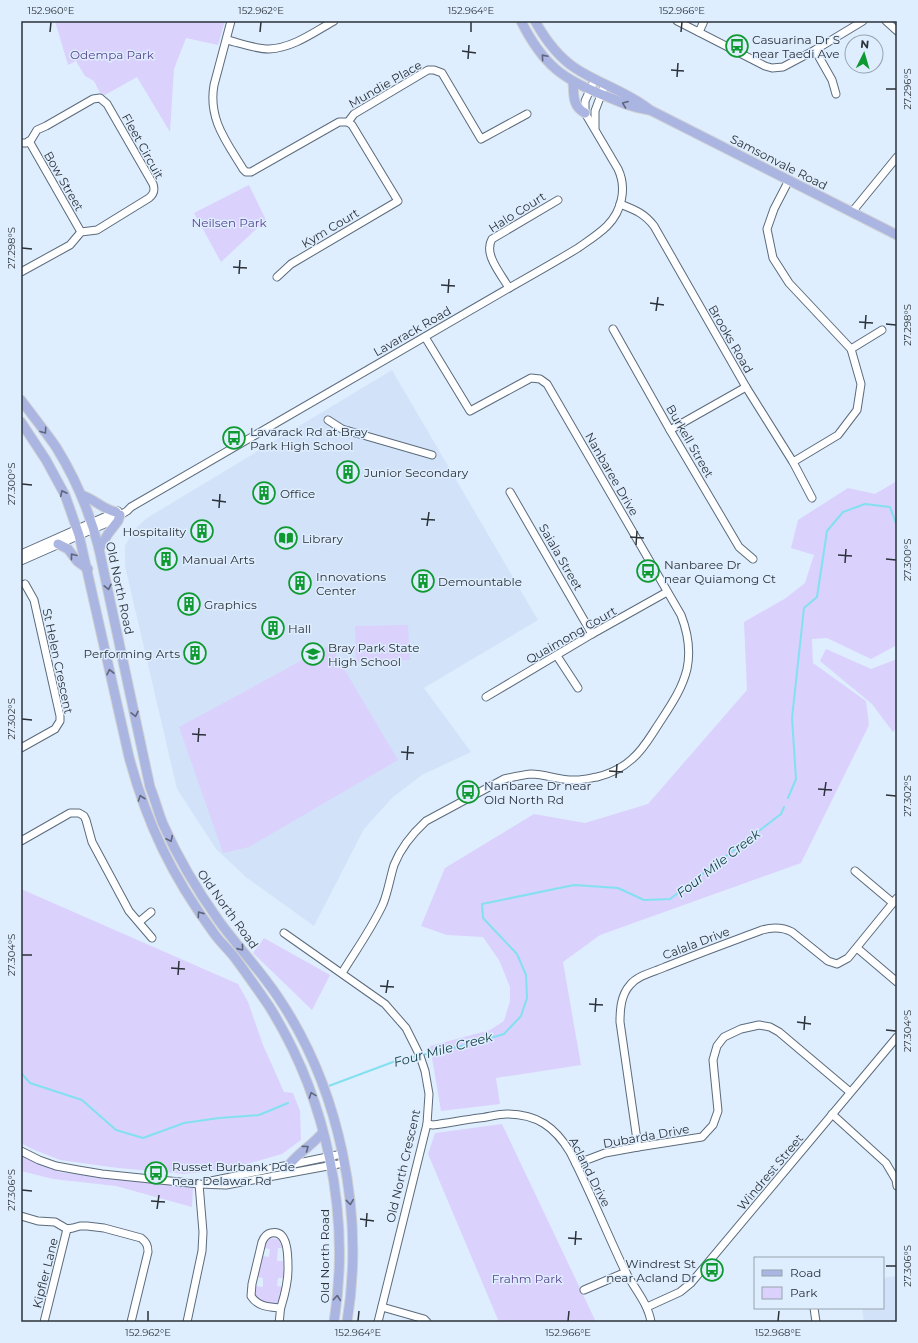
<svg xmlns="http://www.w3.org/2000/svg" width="918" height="1343" font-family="Montserrat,sans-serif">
<rect width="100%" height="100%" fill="#dfeefe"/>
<g fill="#d2e3f9">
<polygon points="392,370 538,620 424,688 471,752 422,775 392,798 364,829 314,926 247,878 216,849 177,789 125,566 125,546 134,530 147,518"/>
<polygon points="897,1276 897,1322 864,1322 862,1308 883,1308 883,1278"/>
</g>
<g fill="#dad1fd">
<polygon points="55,21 225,21 218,45 186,38 174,69 170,132 137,77 105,95 100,93 94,81 85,76 76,61 68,65"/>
<polygon points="249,185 266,220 221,262 194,213"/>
<polygon points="897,481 897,645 871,659 827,638 812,639 813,663 866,701 869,725 801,863 600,935 563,962 581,1065 496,1078 500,1104 441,1111 430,1046 490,1030 504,1021 510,1001 510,987 499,960 483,937 447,935 421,926 445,868 534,814 585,823 648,804 747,690 744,622 786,598 805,583 814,555 791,548 798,520 848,488 875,494"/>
<polygon points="408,625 410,660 356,662 355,626"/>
<polygon points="330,645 398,760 249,847 223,853 179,727"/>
<polygon points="826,649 871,669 897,659 897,728 893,732 872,704 820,661"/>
<polygon points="21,889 238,984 248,1002 263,1045 284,1092 293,1093 300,1111 301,1140 282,1154 229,1169 184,1174 118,1168 60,1160 32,1149 21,1143"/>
<polygon points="264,938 330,975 312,1010 253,953"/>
<polygon points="502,1124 596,1322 499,1322 428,1154 435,1133"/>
<polygon points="21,1155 31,1161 59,1172 193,1188 192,1207 116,1186 53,1179 21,1171"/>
<path d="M270 1238 278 1239 281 1241 283 1248H278L277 1261H283L284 1278H278L277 1286 284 1287 280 1302C270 1306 262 1303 254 1296L255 1286 263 1287V1278L257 1277 263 1256 269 1257 270 1249 264 1248 266 1241Z"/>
</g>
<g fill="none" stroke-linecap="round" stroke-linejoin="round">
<g stroke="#83e0ef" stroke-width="2">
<polyline points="788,798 796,779 792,718 804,608 817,597 827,531 843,512 865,504 890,507 897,526"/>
<polyline points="422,1055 470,1044 504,1034 521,1016 527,998 526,975 517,954 483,918 482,904 574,885 618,888 644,900 670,899 781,814 784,807"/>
<polyline points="21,1073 30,1083 82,1100 116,1130 143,1138 184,1123 219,1118 259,1115 288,1103"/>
<polyline points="326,1087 393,1062 418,1056"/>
</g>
<g stroke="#5b6b7c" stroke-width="9">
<g id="minor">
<path d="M231 21 214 85C208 119 226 141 243 169L246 172H251L339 122H348L354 114 428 70H434L442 73 481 139 527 114"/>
<polyline points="677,21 765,66 772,68 783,67 815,50 863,21"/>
<polyline points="886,21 897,31"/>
<polyline points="699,32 704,21"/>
<path d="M227 40C240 43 255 49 269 49 293 48 314 32 334 21"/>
<polyline points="815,50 832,80 836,94"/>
<polyline points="595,128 595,111 605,84"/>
<polyline points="29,141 81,232"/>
<path d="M21 143H26L31 140 37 130 46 126 93 99 100 98 107 104 153 184C155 190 154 194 149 198L97 230 81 232 70 245 21 272"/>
<polyline points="789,180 774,209 767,229 773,258 789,283 851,349 861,384 857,410 838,435 793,462"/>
<path d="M620 204C635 210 644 213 654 226L746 387 793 462 812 498"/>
<polyline points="852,212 897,157"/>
<polyline points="277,277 291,264 398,201 352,125 348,122"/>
<path d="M509 288C501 274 483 254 492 239L558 200"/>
<polyline points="613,329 670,430 739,547 753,559"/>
<polyline points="851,349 882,330"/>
<polyline points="328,420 342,429 432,455"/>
<polyline points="670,430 746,387"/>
<polyline points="510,492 592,634"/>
<polyline points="21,554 118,511"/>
<path d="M21 561 107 523 127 511 131 507 509 288C532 275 555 262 578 248 588 241 599 234 607 226 622 211 627 188 618 169L585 113V101L595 79"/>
<polyline points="557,656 578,688"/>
<polyline points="486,697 592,634 667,592"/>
<polyline points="21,748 55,729 60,721 60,716 34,600 25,584"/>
<polyline points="21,841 70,813 79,813 84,816 86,820 92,842 129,911 152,938"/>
<polyline points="855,871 893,903"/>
<polyline points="139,922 151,912"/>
<polyline points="284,933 385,1004 406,1028 420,1056 425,1071 429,1094 427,1124 378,1322"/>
<polyline points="857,948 897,982"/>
<path d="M342 973C356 950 372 928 383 904 388 892 390 878 394 865 401 847 412 834 426 821L504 779C513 777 522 775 531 774 546 774 561 781 576 780 583 780 591 778 597 777 610 774 622 768 632 759 643 750 650 737 658 725 669 708 682 690 687 669 691 650 688 633 681 615L547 384 540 379 531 378 470 411 425 337"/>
<polyline points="832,1114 886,1163 896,1180 897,1186"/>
<path d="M427 1124 433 1125C448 1123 464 1120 479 1118 488 1117 498 1114 507 1114 537 1114 555 1127 570 1152 590 1191 606 1231 625 1271 634 1288 648 1303 651 1322"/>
<path d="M638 1147 620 1022C620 1009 621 995 630 985 638 975 654 972 665 967 697 954 730 942 762 930 773 927 782 927 792 932L828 961 837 964 848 958 897 898"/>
<polyline points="21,1151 39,1160 56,1166 78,1170 102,1174 199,1184 226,1185 344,1163"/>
<polyline points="576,1164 605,1153 638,1147 702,1137 713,1125 718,1111 713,1060 717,1046 724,1037 741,1029 759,1025 770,1027 779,1032 850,1092"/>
<polyline points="211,1181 342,1154"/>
<path d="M21 1216 38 1221 55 1222 67 1229 73 1228 80 1226H87L104 1228 141 1238C146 1242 148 1245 148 1252L131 1322"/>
<polyline points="584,1290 626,1272"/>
<polyline points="382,1307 424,1319 427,1322"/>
<polyline points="647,1307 680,1292 691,1283 897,1037"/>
<polyline points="814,1308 816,1322"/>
<polyline points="44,1322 67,1229"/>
<polyline points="187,1322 202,1251 203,1232 199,1184"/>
<path d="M279 1322C280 1318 280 1310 281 1307 285 1294 288 1283 288 1270 288 1258 289 1229 271 1233 266 1234 264 1237 262 1242L252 1284 251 1296C258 1307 269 1307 280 1308"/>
</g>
</g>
<g stroke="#d0d2d3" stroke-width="11">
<g id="major">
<path d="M521 21C543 65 563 80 608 97 622 103 634 108 649 110"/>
<path d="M535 21C545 39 557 56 575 68 599 84 628 92 650 110L897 235"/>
<path d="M573 82C574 95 572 106 585 113"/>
<path d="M21 400C32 415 45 431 56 447 76 479 90 513 99 549L150 787C155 799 158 812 163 824 178 858 197 890 219 921 238 947 260 970 278 997 340 1089 365 1213 347 1322"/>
<path d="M21 422 46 460 65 495 79 535 129 757C147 824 172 876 213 932 219 941 228 949 235 958 247 974 258 990 269 1006 327 1099 351 1214 334 1322"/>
<path d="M81 495C95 499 102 509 116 512"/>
<polyline points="58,544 68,549 77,561 88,569"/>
<polyline points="99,549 108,534 118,521 120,515"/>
<path d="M289 1165C299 1152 313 1145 323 1132"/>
</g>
</g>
<use href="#minor" stroke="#fff" stroke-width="7"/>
<use href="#major" stroke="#abb5e2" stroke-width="9"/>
</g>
<defs><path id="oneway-chevron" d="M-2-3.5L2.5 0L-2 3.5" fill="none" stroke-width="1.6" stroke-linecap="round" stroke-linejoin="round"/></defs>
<g stroke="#5e667d">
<use href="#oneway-chevron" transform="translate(544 57) rotate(-131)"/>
<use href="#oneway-chevron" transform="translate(625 104) rotate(-159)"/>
<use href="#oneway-chevron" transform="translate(44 431) rotate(54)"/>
<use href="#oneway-chevron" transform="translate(63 493) rotate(-116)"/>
<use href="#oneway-chevron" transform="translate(73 556) rotate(-128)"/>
<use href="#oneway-chevron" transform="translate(108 587) rotate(78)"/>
<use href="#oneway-chevron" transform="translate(110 672) rotate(-102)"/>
<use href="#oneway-chevron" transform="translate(135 714) rotate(78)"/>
<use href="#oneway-chevron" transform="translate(141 798) rotate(-109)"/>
<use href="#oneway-chevron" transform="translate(170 839) rotate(64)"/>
<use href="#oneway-chevron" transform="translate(200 914) rotate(-125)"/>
<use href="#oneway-chevron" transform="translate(241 948) rotate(51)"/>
<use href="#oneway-chevron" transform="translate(312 1095) rotate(-110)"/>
<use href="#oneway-chevron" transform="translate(306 1148) rotate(-37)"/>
<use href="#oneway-chevron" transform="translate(350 1202) rotate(84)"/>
<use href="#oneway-chevron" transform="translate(337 1298) rotate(-85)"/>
</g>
<path fill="none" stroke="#2b3239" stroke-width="1.5" d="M50 32 51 22M260 32 261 22M471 32V22M681 32 682 22M462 51 476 53M468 59 469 45M671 70 684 71M677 77 678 63M886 89H896M22 248 32 249M233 267 247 268M239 274 240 260M441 285 455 286M448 293 449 279M650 303 664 305M656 311 658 297M859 322 873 323M886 324 896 325M865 329 866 315M22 484 32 485M212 500 226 502M219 508 220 494M421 519 435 520M427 526 429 512M630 537 644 538M636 545 637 531M838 555 852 556M886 559 896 560M845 563 846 549M22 719 32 720M192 734 206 735M198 742 199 728M401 752 414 753M407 760 408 746M609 771 623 772M616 778 617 764M818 789 832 790M886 795 896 796M824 796 826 782M22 955H32M171 968 185 969M178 975 179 961M380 986 394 987M386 993 388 980M589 1004 603 1005M595 1012 596 998M797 1022 811 1024M804 1030 805 1016M886 1030 896 1031M22 1190 32 1191M151 1201 165 1202M157 1209 159 1195M360 1219 374 1221M366 1227 367 1213M568 1238 582 1239M575 1245 576 1231M886 1266H896M148 1321V1311M358 1321 359 1311M568 1321 569 1311M778 1321 779 1311"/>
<defs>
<g id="bus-ring" transform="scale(1.15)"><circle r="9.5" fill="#dfeefe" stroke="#0f9a31" stroke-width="1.5"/><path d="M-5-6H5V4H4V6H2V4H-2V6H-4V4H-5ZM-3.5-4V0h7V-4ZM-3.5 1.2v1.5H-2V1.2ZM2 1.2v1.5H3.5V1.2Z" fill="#0f9a31"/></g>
<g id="building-ring" transform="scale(1.15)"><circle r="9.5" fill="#dfeefe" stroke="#0f9a31" stroke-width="1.5"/><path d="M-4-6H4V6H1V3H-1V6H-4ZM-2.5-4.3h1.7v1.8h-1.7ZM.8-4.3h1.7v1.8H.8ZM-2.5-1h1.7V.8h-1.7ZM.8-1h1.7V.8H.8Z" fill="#0f9a31"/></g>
<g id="library-ring" transform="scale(1.15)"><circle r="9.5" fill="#dfeefe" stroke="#0f9a31" stroke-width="1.5"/><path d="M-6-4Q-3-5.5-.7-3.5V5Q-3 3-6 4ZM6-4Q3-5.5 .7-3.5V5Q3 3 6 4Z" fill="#0f9a31"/></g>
<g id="school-ring" transform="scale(1.15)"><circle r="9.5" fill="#dfeefe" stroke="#0f9a31" stroke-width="1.5"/><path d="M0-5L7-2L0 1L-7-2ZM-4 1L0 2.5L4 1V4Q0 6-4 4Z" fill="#0f9a31"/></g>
</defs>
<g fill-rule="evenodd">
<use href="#bus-ring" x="737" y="46"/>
<use href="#bus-ring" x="234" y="438"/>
<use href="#building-ring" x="348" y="472"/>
<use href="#building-ring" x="264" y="493"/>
<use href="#building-ring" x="202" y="531"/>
<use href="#library-ring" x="286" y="538"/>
<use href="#building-ring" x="166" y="559"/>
<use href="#bus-ring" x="648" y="571"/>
<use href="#building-ring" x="423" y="581"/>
<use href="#building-ring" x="300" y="583"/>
<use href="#building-ring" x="189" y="604"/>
<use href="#building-ring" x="273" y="628"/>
<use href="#building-ring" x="195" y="653"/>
<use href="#school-ring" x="313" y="654"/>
<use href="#bus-ring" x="468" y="792"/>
<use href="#bus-ring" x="156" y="1173"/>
<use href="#bus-ring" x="712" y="1270"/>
</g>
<g text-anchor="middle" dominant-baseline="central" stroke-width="3" stroke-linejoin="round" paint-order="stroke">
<g font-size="12" fill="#2b3239" stroke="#dfeefe" text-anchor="start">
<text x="752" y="39">Casuarina Dr S<tspan x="752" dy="14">near Taedi Ave</tspan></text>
<text x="250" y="431">Lavarack Rd at Bray<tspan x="250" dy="14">Park High School</tspan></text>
<text x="364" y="472">Junior Secondary</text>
<text x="280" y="493">Office</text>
<text x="186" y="531" text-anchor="end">Hospitality</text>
<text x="302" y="538">Library</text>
<text x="182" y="559">Manual Arts</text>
<text x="664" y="564">Nanbaree Dr<tspan x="664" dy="14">near Quiamong Ct</tspan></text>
<text x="316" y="576">Innovations<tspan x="316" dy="14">Center</tspan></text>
<text x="438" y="581">Demountable</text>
<text x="204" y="604">Graphics</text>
<text x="288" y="628">Hall</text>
<text x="328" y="647">Bray Park State<tspan x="328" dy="14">High School</tspan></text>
<text x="180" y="653" text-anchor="end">Performing Arts</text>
<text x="484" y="785">Nanbaree Dr near<tspan x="484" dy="14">Old North Rd</tspan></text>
<text x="172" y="1166">Russet Burbank Pde<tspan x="172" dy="14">near Delawar Rd</tspan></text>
<text x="696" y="1263" text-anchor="end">Windrest St<tspan x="696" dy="14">near Acland Dr</tspan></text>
</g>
<g font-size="12" fill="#5b4591" stroke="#dfeefe">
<text x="112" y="54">Odempa Park</text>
<text x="229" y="222">Neilsen Park</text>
<text x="527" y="1278">Frahm Park</text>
</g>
<g font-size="12" fill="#2b3239" stroke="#dfeefe">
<text transform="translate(385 84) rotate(-30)">Mundie Place</text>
<text transform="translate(143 146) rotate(61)">Fleet Circuit</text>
<text transform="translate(779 162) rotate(27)">Samsonvale Road</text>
<text transform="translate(64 181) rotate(60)">Bow Street</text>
<text transform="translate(517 212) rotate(-32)">Halo Court</text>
<text transform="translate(330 228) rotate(-31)">Kym Court</text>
<text transform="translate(412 331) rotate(-30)">Lavarack Road</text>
<text transform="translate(731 339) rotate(60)">Brooks Road</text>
<text transform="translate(690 441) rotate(60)">Burkell Street</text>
<text transform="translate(612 474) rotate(60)">Nanbaree Drive</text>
<text transform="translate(561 557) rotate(60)">Saiala Street</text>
<text transform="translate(120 588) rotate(78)">Old North Road</text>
<text transform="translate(571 635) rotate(-30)">Quaimong Court</text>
<text transform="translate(58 661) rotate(78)">St Helen Crescent</text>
<text transform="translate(228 909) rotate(54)">Old North Road</text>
<text transform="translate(696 943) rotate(-21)">Calala Drive</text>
<text transform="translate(646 1136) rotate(-10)">Dubarda Drive</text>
<text transform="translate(403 1166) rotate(-77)">Old North Crescent</text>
<text transform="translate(590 1172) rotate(63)">Acland Drive</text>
<text transform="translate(770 1172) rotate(-50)">Windrest Street</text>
<text transform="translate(324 1256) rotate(-90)">Old North Road</text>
<text transform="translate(45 1273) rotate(-76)">Kipfler Lane</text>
</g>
<g font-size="13" font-style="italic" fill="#154148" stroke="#dfeefe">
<text transform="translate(718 863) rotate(-38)">Four Mile Creek</text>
<text transform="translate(443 1049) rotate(-15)">Four Mile Creek</text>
</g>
</g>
<rect width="918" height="1343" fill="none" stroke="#dfeefe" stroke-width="44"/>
<rect x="754" y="1257" width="130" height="52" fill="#dfeefe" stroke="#97a3af"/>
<rect x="762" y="1270" width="20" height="6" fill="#abb5e2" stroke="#97a3af"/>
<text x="790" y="1277" font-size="12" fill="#2b3239">Road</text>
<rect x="762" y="1287" width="20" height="12" fill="#dad1fd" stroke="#97a3af"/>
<text x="790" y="1297" font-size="12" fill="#2b3239">Park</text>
<g transform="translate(864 54) rotate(5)"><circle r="19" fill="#dfeefe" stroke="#97a3af"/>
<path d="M0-3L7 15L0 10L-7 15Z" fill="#0f9a31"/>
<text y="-6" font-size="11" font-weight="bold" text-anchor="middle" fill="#2b3239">N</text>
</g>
<rect x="22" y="22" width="874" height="1299" fill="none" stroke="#2b3239" stroke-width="1.5"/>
<g font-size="10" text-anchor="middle" fill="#2b3239">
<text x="51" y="14">152.960°E</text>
<text x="261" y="14">152.962°E</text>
<text x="471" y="14">152.964°E</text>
<text x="682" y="14">152.966°E</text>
<text transform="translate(907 89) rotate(-90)" y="4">27.296°S</text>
<text transform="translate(11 248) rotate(-90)" y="4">27.298°S</text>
<text transform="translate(907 325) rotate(-90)" y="4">27.298°S</text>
<text transform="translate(11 484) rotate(-90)" y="4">27.300°S</text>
<text transform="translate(907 560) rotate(-90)" y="4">27.300°S</text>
<text transform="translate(11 719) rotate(-90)" y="4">27.302°S</text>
<text transform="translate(907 796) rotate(-90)" y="4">27.302°S</text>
<text transform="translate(11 955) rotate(-90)" y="4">27.304°S</text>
<text transform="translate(907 1031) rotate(-90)" y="4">27.304°S</text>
<text transform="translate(11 1190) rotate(-90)" y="4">27.306°S</text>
<text transform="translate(907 1266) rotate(-90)" y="4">27.306°S</text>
<text x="148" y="1336">152.962°E</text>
<text x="358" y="1336">152.964°E</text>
<text x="568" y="1336">152.966°E</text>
<text x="778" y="1336">152.968°E</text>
</g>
</svg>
